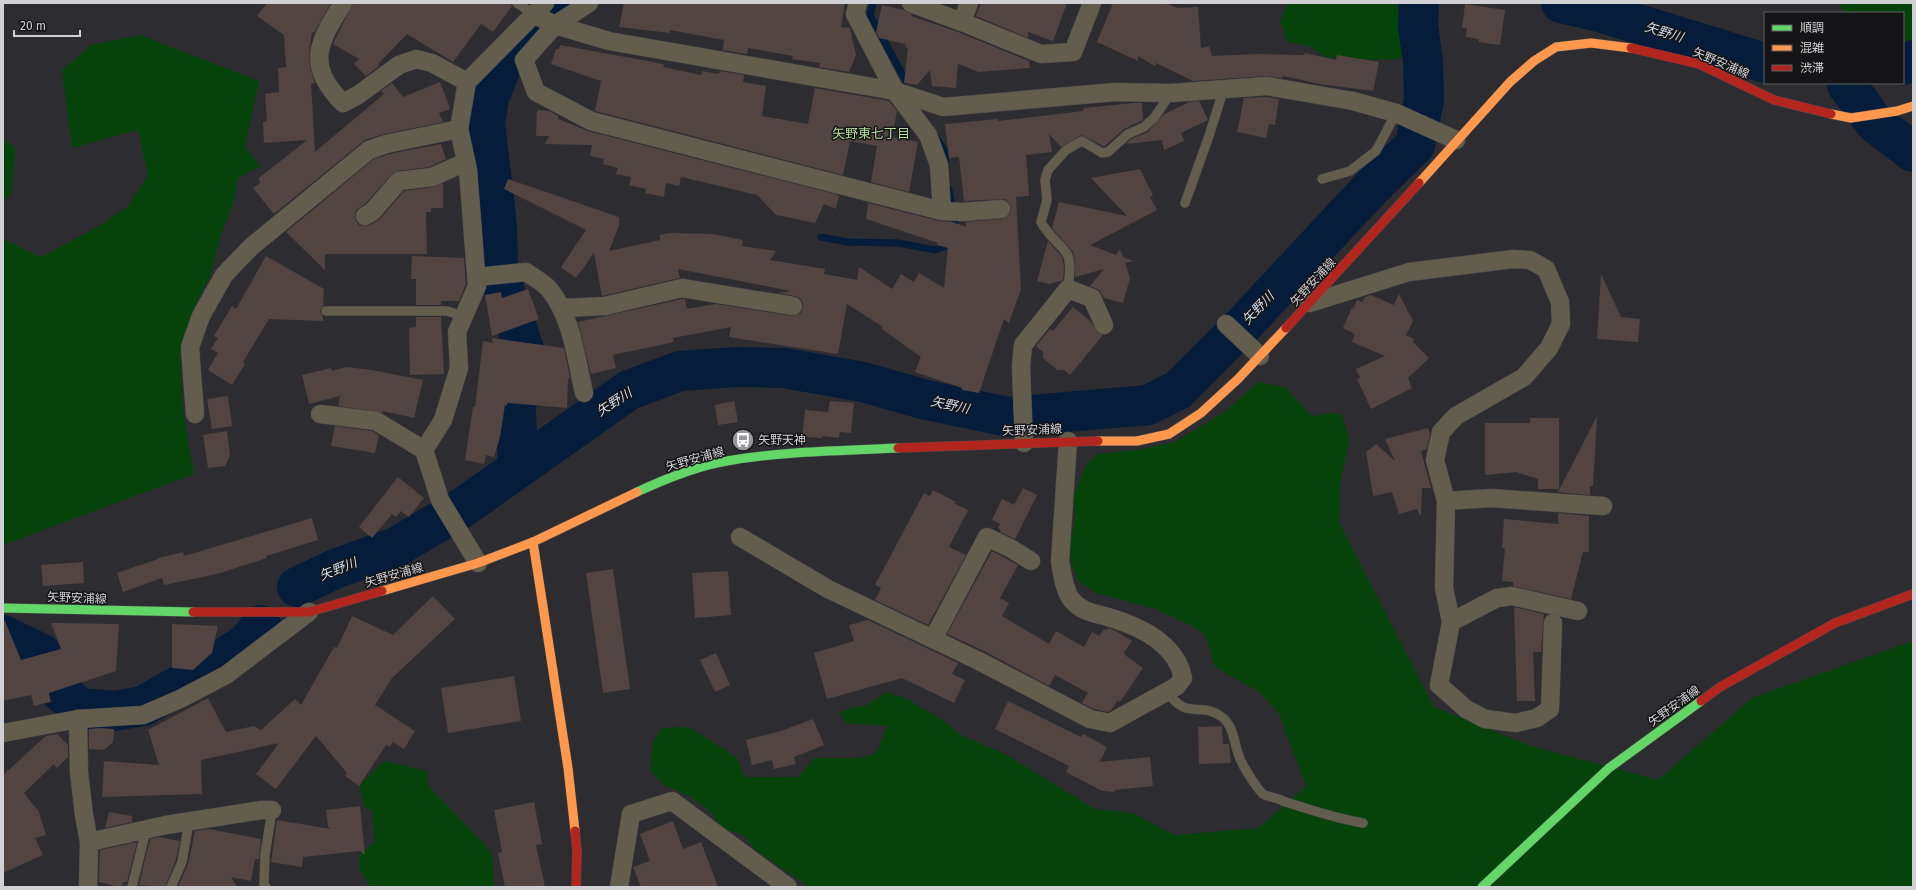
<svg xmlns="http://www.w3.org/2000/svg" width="1916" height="890" font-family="'Fira Sans','Noto Sans JP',sans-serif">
<rect width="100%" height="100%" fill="#2d2d31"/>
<g fill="#06430b">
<polygon points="1288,3 1411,3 1411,33 1400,59 1374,60 1325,57 1309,46 1288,42 1280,22"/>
<polygon points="1840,3 1913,3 1913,65 1909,68 1903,67 1903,13 1843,13"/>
<polygon points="140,35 259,81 245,147 260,166 238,178 233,204 221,235 210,276 193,310 180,355 183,410 194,474 3,545 3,239 41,257 99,226 128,206 148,175 138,130 72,148 62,70 91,45"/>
<polygon points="3,139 15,148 11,195 3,200"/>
<polygon points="1258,382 1285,387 1312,416 1333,413 1342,415 1349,440 1340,485 1339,522 1434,707 1531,746 1658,780 1752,698 1913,641 1913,887 809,887 756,850 742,834 721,829 712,813 691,797 662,784 650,769 654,740 661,728 689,727 736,757 745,777 798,777 814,758 858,758 876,754 887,726 846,723 839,713 850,708 865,706 887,692 905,698 938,717 963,736 1005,754 1095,809 1133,813 1174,835 1259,828 1306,786 1279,714 1259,692 1215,667 1205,635 1194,627 1156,609 1096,593 1078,581 1071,562 1070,545 1075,520 1073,497 1086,465 1097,454 1137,450 1174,442 1223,413"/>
<polygon points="384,761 427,771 427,784 485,845 493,857 494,887 370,887 359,869 359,855 375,842 372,811 365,808 359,786"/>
</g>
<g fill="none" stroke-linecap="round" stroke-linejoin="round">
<g stroke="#051c3a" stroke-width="7">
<polyline points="873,3 870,15 906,81"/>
<polyline points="937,139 944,150 946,162"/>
<polyline points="949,190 955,222 952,231"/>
<polyline points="821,237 847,242 898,243 935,250 944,247 948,241"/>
</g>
<g stroke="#051c3a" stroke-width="40">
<polyline points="1561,3 1599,12 1765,63"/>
<polyline points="1903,65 1913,60"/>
<polyline points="1847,85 1875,123 1913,152"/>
<polyline points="498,263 497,226 485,123 489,98 503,63 559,3"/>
<polyline points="503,286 525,352 518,386 516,410 518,468"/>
<polyline points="297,587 335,569 396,547 462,508 629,390 680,371 736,367 784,368 863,382 926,400 1009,417 1148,405 1178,390 1242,326 1372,187 1415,145 1424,100 1423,61 1418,26 1419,3"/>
<polyline points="3,635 42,654 55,687 80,708 114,711 143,706 208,669 248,642 261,625"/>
</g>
</g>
<g fill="#524441">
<polygon points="267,3 331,3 314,33 312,32 309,52 310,68 315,83 311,84 315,152 384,94 381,91 392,83 403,97 440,82 450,109 439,113 443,122 384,134 365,140 274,214 253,188 260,183 259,178 307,140 264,143 263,122 267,121 265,94 279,92 278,68 286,67 284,35 257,16"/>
<polygon points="353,3 511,3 512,6 493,32 481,24 453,62 407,34 378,64 379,66 366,76 354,64 359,59 333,44"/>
<polygon points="624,3 845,3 841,27 850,28 856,55 849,72 819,67 820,63 792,59 793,56 748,48 747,54 723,50 724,40 670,30 670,33 619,27"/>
<polygon points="981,3 1067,3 1053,41 1028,32 1028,38 976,16"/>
<polygon points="1113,3 1165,3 1178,8 1198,7 1201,48 1209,46 1212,56 1256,54 1304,55 1305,53 1336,60 1337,55 1379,62 1373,91 1320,84 1283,76 1283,78 1266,76 1193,81 1156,63 1155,66 1138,56 1138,61 1097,42"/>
<polygon points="1465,4 1505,10 1500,45 1479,42 1479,39 1466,37 1467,28 1462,28"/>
<polygon points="882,5 903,10 912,14 911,16 958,32 1029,61 1030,68 979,72 958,64 956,88 932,86 930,70 917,85 904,83 908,48 905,47 906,44 879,38 876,32"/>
<polygon points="560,45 664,64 663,67 701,75 702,71 719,74 720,71 744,75 743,82 766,86 762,116 808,124 815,88 889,101 897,111 892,137 918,142 909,192 871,182 877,146 850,141 843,175 595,111 601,81 551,64 556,49 559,49"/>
<polygon points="1266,97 1279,99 1275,125 1269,124 1266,138 1237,132 1244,98"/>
<polygon points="1199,101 1208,120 1181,133 1184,141 1164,150 1162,140 1126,144 1131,139 1148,132 1163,115 1189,102"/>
<polygon points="1134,103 1142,103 1143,120 1124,129 1105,146 1103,146 1082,135 1061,147 1049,134 1052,152 1026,155 1029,196 1016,197 1021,289 1009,323 1004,319 979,393 962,390 962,388 915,372 921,357 882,329 883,327 847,304 838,354 729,337 731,327 673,338 674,342 613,355 616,368 591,374 578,322 682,299 685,299 687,309 716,304 792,316 801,313 803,308 803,303 800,298 795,296 778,293 791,291 678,269 680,278 602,296 594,253 576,278 561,267 586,230 504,189 508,179 619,217 619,225 609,251 660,240 660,235 670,233 713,234 743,240 742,246 776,251 770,260 825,269 824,274 857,280 859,267 892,289 901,274 914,282 919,273 944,288 948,248 937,245 938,243 866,219 868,203 939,221 953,222 966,227 966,222 1002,219 1010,214 1011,208 1009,203 1005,199 964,201 959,157 949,158 945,124 998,119 998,121 1083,111 1084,108"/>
<polygon points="537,110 549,111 558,116 558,119 588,131 839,195 836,209 824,204 815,223 776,215 757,195 681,177 679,186 666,183 664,197 645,193 646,189 629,185 631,177 616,174 618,168 603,164 604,159 590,156 592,145 545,144 549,136 536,136"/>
<polygon points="441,144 446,159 429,167 398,171 392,174 365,204 356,210 355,216 356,221 359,225 365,226 370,225 380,219 404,191 433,187 443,183 443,208 431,208 431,212 426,212 427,254 325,254 325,270 286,232 374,159 389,154"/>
<polygon points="1140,169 1153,195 1150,197 1157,210 1090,245 1116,255 1120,249 1123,257 1133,261 1125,263 1130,278 1123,303 1104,298 1099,290 1090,286 1104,269 1075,277 1075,261 1073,252 1052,228 1059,202 1127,216 1091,178"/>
<polygon points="1048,241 1062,257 1064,267 1063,280 1050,284 1037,281"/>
<polygon points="266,256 324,289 323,306 320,311 323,316 323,321 269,319 243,362 245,364 232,385 208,370 218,353 211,349 218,338 214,336 232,306 236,309"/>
<polygon points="412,256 464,258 466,284 459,301 441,301 441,305 416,305 416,279 411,279"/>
<polygon points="1601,274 1621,317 1640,319 1638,342 1597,339"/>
<polygon points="528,289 539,319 492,336 485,295 501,292 502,298"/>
<polygon points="1399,294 1413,321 1406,335 1414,339 1413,342 1429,358 1408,378 1412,388 1371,409 1357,379 1360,378 1356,369 1385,356 1352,342 1355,334 1343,328 1352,308 1353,309 1357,300 1362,302 1365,297 1371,295 1394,305"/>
<polygon points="1073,307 1091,322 1098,333 1103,335 1070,375 1064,370 1057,370 1043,358 1043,352 1036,346 1050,329 1053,331"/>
<polygon points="416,317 441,317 444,374 410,375 409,328 416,327"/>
<polygon points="492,338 564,348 570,378 568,379 567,408 507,403 507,406 505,405 500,437 494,457 486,455 484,464 465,460 473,407 475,407 483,341 493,343"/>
<polygon points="346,367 372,370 423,380 414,418 383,411 383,413 338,406 340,396 309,404 302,375 331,368 332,371"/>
<polygon points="228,396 232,426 212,429 207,399"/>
<polygon points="734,401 738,422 718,425 715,405"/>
<polygon points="830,401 854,403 851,433 840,432 839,438 823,436 822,438 802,437 805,410 828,412"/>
<polygon points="1597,416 1593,486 1590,486 1590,495 1558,492"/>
<polygon points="1530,418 1559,418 1559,489 1538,489 1538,479 1516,472 1485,475 1485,423 1530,423"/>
<polygon points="335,426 372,431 379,435 375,453 331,446"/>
<polygon points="1428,428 1430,434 1427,449 1421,451 1431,488 1422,488 1421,517 1417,509 1399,514 1392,492 1373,496 1366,452 1376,444 1395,461 1385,439"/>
<polygon points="227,431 230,455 225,466 208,468 203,435"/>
<polygon points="398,477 424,498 409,517 401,511 396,517 392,514 372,538 359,527"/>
<polygon points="1023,488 1037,495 1015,539 1000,532 1001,530 998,528 1000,524 992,520 1002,499 1014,505"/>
<polygon points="933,490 956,502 955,504 968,510 949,547 966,555 928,625 875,600 881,588 875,585 893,551 924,493 930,496"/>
<polygon points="1558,513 1589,516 1589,552 1583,552 1571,599 1513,586 1513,582 1502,581 1505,549 1502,548 1504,519 1558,524"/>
<polygon points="312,518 318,540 266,556 267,558 217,574 164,585 162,578 123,592 117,573 158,559 158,558 183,552 184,556"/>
<polygon points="992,551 1018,565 1000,598 1009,603 1002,616 1049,644 1056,631 1084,647 1092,632 1099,636 1104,629 1106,631 1108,628 1116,631 1132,641 1124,652 1125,655 1143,668 1120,702 1118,700 1111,710 1108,712 1094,709 1082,703 1088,693 1055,675 1049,686 984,651 947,634"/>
<polygon points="83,562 84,583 43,586 41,565"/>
<polygon points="613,569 630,689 603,693 586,573"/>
<polygon points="728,571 731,615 695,618 692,573"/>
<polygon points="433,596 455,619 392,678 375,705 415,731 404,749 393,742 390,747 386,745 359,786 345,776 347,773 316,736 276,789 256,774 279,743 201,760 202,794 102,797 104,761 159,765 148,730 208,698 226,732 254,726 261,730 295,699 301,705 334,647 337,648 352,616 393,635"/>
<polygon points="1514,607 1544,614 1541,652 1533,652 1535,701 1517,701"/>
<polygon points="3,620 5,621 21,660 61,649 51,623 119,624 116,671 49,693 51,702 34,706 31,695 3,701"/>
<polygon points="868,620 958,663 952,674 965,680 954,703 902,678 827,699 814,653 854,641 849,625"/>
<polygon points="172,624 218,626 212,653 193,670 172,668"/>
<polygon points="716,653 730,685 715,692 700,660"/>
<polygon points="514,676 521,721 448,733 441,688"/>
<polygon points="1008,701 1081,737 1083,734 1107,747 1100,762 1150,757 1153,786 1115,790 1115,792 1102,791 1066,772 1069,766 995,729"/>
<polygon points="813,719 824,745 794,757 796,764 774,769 772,760 752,765 746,740 781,731"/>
<polygon points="1222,726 1223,744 1229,744 1231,763 1199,764 1198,727"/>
<polygon points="100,728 114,729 113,742 104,750 89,749 89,729"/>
<polygon points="57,734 68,745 68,757 57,768 54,764 24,793 39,812 46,835 35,838 43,855 3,873 3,775 46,736"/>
<polygon points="534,802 542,844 536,845 545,887 505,887 498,853 502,852 494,810"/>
<polygon points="360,806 365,855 360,851 303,857 302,867 271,862 277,820 331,829 328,827 326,810"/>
<polygon points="109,812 132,816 132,822 105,828"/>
<polygon points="673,821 683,849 701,842 718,887 641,887 633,867 650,861 640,834"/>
<polygon points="209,829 261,839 259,859 255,859 251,881 231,877 237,887 178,887 188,864 195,831"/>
<polygon points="160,837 180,841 176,860 165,887 139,885 150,839"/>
<polygon points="137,842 127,882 123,882 122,887 119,887 99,882 100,850"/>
</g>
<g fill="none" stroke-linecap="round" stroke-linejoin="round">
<g stroke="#48484a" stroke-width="10">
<g id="lane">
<polyline points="517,3 535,15"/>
<polyline points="1322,179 1350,171 1376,151 1396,113"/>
<polyline points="1185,203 1209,136 1224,88"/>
<path d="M1068 289C1069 279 1072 263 1067 254 1060 243 1048 236 1041 222L1047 200 1045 180 1048 170 1066 150 1082 141 1102 153 1108 152 1128 134 1144 127 1154 118 1171 93"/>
<polyline points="326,311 447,311 463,316"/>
<path d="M1167 691C1187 722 1199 700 1222 717 1235 727 1234 747 1241 761 1244 768 1258 790 1263 794 1268 797 1278 798 1283 801 1311 810 1334 818 1363 823"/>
<polyline points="132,887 146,830"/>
<polyline points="171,887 182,862 189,822"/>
<polyline points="266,887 264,884 265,855 272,810"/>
</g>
</g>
<g stroke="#48484a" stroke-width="19">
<g id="street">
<path d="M343 3C318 43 305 65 343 103L358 95 399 65 416 59 432 63 467 82"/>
<polyline points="589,3 555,25 524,60 536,92 591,121 942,211 963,212 1001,209"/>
<polyline points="858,3 855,14 895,91 928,135 939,165 942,211"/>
<polyline points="911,3 962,22 969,3"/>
<polyline points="535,15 555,25 609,41 895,91 943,107 1115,92 1171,93 1267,86 1353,101 1396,113 1456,140"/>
<polyline points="962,22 1041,54 1073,52 1092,3"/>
<polyline points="365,216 372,212 399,181 432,177 466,162"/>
<path d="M477 277 526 272C533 277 543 282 549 289 572 317 576 358 584 393"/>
<polyline points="1310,303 1409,272 1513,259 1530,260 1546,269 1560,302 1561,324 1549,348 1524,377 1456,416 1441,432 1435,460 1446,501 1444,588 1451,622 1439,685 1466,709 1485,719 1516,723 1537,718 1550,709 1553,623"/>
<polyline points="562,308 605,306 682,288 793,306"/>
<polyline points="1226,324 1260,356"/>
<polyline points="195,414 190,347 201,316 224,275 251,247 369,150 386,144 459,129"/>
<polyline points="320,414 376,421 424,450"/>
<polyline points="1024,443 1021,367 1023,345 1068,289 1092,298 1104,325"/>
<polyline points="1446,501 1491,498 1603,506"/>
<path d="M740 537 828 589 979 661 1090 719 1110 723 1177 686 1183 678C1176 643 1139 626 1108 617 1094 613 1081 612 1071 599 1064 589 1062 573 1060 561L1068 441"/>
<polyline points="478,563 440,500 424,450 443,420 459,368 457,332 477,286 468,170 459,129 467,82 545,3"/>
<polyline points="1451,622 1497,598 1512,596 1578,611"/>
<polyline points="933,639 987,537 1012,549 1031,561"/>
<polyline points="78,719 79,772 84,815 89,842 88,887"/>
<polyline points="3,733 78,719 143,715 180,699 226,675 309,612"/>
<polyline points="89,842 166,825 262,810 272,810"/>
<polyline points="619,887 631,814 672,801 788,887"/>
</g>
</g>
<g stroke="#48484a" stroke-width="10">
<g id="fast">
<path d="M637 492C665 479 696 466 727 461 783 451 841 451 898 448"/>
<polyline points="3,608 193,612"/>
<polyline points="1482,887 1609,768 1701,701"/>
</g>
</g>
<g stroke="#48484a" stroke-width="10">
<g id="slow">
<polyline points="1831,114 1851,118 1897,111 1913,106"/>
<polyline points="1419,183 1510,82 1534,61 1556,47 1591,43 1631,48"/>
<polyline points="1098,441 1137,441 1169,434 1201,413 1238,379 1286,328"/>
<polyline points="533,542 568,768 575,831"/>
<polyline points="382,591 478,563 533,542 637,492"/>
</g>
</g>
<g stroke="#48484a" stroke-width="10">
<g id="jam">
<polyline points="1631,48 1699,64 1774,100 1831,114"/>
<polyline points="1286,328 1419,183"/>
<polyline points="898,448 1098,441"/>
<polyline points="193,612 309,612 382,591"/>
<polyline points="1701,701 1720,687 1835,623 1913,594"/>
<polyline points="575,831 577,852 576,887"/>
</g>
</g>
<use href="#lane" stroke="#635d4e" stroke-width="9"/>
<use href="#street" stroke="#635d4e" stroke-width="18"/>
<use href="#fast" stroke="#63d668" stroke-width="9"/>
<use href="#slow" stroke="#ff974d" stroke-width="9"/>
<use href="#jam" stroke="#b3261e" stroke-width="9"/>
</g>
<defs>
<g id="bus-disc" transform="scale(1.15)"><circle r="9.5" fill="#98989c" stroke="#151517"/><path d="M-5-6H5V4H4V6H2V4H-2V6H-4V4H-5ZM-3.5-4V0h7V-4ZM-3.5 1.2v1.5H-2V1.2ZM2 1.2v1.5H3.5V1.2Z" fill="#fff"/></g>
</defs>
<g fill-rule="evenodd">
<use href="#bus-disc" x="743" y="440"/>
</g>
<g text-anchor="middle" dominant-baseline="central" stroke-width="3" stroke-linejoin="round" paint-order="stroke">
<g font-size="12" fill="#d1d1d5" stroke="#151517">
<text transform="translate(1721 63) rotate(23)">矢野安浦線</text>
<text transform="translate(1313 282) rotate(-47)">矢野安浦線</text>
<text transform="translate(1032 430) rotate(-2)">矢野安浦線</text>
<text transform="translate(695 459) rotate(-16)">矢野安浦線</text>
<text transform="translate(394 575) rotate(-16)">矢野安浦線</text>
<text transform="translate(77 598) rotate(2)">矢野安浦線</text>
<text transform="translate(1674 706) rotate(-36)">矢野安浦線</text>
</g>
<g font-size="12" fill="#d1d1d5" stroke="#151517" text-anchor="start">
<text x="758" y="440">矢野天神</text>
</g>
<g font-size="13" font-style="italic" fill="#cfddf0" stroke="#151517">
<text transform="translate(1664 32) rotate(17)">矢野川</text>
<text transform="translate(1258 308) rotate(-46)">矢野川</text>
<text transform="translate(614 402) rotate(-33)">矢野川</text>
<text transform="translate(950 405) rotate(12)">矢野川</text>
<text transform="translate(338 569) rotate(-22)">矢野川</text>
</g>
<g font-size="13" fill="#b2db98" stroke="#151517">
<text x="871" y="133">矢野東七丁目</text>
</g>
</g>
<rect width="1916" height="890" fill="none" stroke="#d1d1d5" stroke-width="8"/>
<rect x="1764" y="12" width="140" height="72" fill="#151517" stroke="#606063"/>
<rect x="1772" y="25" width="20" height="6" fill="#63d668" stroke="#606063"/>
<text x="1800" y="32" font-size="12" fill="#d1d1d5">順調</text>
<rect x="1772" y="45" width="20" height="6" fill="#ff974d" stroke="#606063"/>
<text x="1800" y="52" font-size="12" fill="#d1d1d5">混雑</text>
<rect x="1772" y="65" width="20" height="6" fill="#b3261e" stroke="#606063"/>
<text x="1800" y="72" font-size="12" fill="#d1d1d5">渋滞</text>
<path d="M14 30v6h66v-6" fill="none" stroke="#d1d1d5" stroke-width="2"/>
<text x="20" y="30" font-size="12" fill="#d1d1d5" stroke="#151517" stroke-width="3" paint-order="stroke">20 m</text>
</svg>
